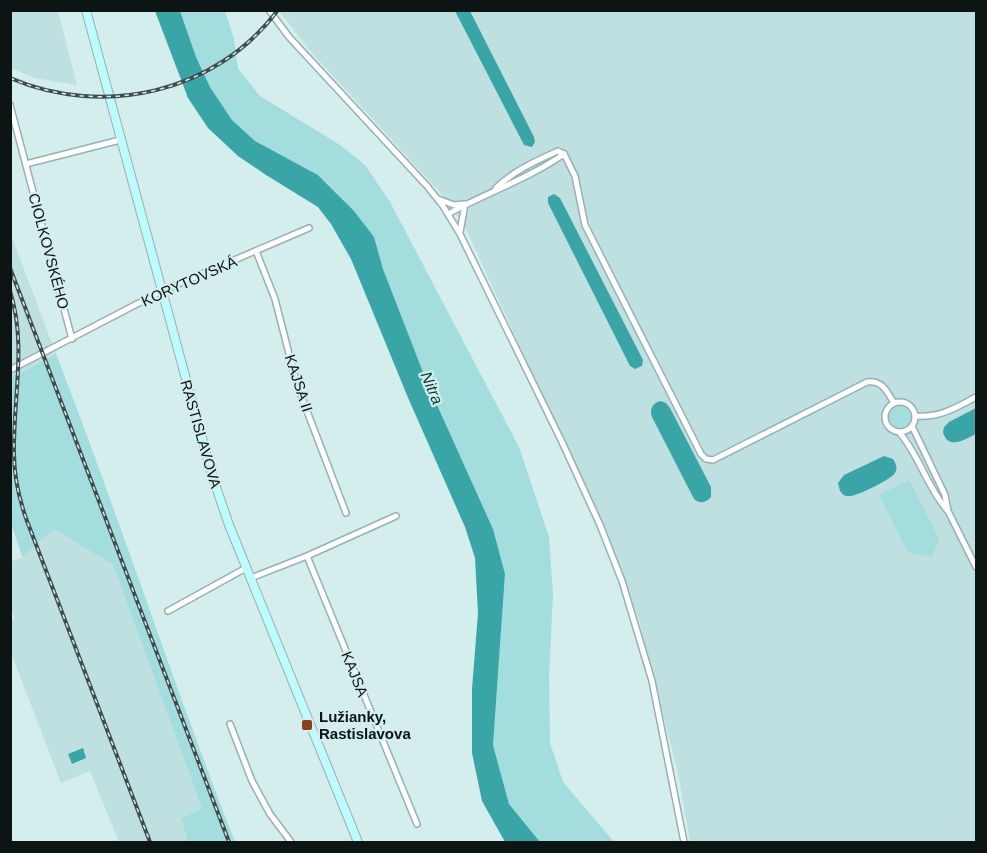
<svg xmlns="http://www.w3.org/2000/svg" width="987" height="853" font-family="Arial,sans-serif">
<rect width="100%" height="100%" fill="#d4eded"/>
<g fill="#bfe0e0">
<polygon points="10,11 58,11 77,85 35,78 11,68"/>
<polygon points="279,11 976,11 976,842 690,842 678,773 638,617 602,525 465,227 445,198 311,52"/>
<polygon points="10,232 56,354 11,379 10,379"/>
<polygon points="54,529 113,565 202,808 181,819 188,842 119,842 90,771 61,783 11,653 11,621 15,619 11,607 11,562 22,557"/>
</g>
<g fill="#a3dddd">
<polygon points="180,11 225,11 234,39 238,69 260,96 340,145 365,165 390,202 519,447 549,537 553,594 549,677 550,743 563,782 614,842 540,842 509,804 493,745 505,574 493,529 428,385 383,269 374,237 336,192 318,175 255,141 232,120 210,87 196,57"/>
<path d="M56 354C119 516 172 681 235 842H188L181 819 202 808 113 565 54 529 22 557 11 522 12 378Z"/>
<circle cx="900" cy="417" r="11"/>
<polygon points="909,480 939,539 932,557 911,553 906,549 879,495"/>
</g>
<g fill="#3aa5a7">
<polygon points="155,11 180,11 196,57 210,87 232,120 255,141 318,175 354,211 374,237 383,269 428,385 493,529 505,574 493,745 509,804 540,842 505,842 482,801 472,753 472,689 478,613 475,558 465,527 409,400 351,259 331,224 318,207 266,175 238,156 208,128 188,98"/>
<polygon points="455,11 470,11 534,137 535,142 532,147 524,145"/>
<polygon points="554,194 560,198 643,360 642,366 635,369 630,366 548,203 548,197"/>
<path d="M661 401 666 403 670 408 711 487V497C706 503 700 504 694 499L652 417C649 409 653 402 661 401Z"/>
<path d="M976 408V434C965 439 948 451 943 432L944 427 949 422Z"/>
<path d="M884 456 893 459C896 464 898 468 895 473 892 479 854 498 848 496 843 496 843 494 840 491L838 483 844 475Z"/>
<polygon points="83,748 86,758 72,764 68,754"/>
</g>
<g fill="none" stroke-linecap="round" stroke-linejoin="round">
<g stroke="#98b0b0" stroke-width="8">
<g id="street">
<polyline points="269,10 289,37 427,186 443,206 460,234 562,442 600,525 622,581 652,681 684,842"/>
<polyline points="10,105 72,339"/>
<path d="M564 154 575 176 585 225 701 454 706 459 713 460 867 382C883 380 887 392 894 403"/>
<polyline points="26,164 120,140"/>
<path d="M496 188C513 171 536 161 558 151L564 154"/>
<polyline points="438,199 454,205 464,204"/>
<path d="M448 214C486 193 528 179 564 154"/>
<polyline points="460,232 465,204"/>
<polyline points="256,251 275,299 297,385 346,513"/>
<polyline points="10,370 162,291 309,228"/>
<circle cx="900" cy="417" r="15"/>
<path d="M915 416C939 418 956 408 976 397"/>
<polyline points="912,426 945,495 948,511 976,567"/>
<path d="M899 432C919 455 927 487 947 510"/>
<polyline points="307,556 417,824"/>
<polyline points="251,578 307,556 396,516"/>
<polyline points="168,611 246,568"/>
<polyline points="230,724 252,781 270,814 291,842"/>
</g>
</g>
<g stroke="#98b0b0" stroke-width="10">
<polyline id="secondary" points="86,10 212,475 229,525 358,842"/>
</g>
<use href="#street" stroke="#fff" stroke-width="5"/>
<use href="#secondary" stroke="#befbfc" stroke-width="8"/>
<g stroke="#404c4c" stroke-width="4">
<g id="rail">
<path d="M10 78C104 118 216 93 278 10"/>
<polyline points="10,268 229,842"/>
<path d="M10 291C27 344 13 399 14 453 14 476 19 499 27 521L150 842"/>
</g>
</g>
<use href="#rail" stroke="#d4eded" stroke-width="1.5" stroke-dasharray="4.5" stroke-linecap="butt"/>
</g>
<rect fill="#87421b" stroke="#d4eded" stroke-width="2" x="301" y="719" width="12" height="12" rx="3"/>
<g text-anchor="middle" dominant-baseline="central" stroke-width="4.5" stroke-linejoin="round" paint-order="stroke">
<g font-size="15" fill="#0c1414" stroke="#d4eded">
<text transform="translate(49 251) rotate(75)">CIOLKOVSKÉHO</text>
<text transform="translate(189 281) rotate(-24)">KORYTOVSKÁ</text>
<text transform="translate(299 383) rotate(72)">KAJSA II</text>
<text transform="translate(201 434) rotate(74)">RASTISLAVOVA</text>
<text transform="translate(355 674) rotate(68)">KAJSA</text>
</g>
<g font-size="15" font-weight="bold" fill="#0c1414" stroke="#d4eded" text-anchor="start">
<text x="319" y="716">Lužianky,<tspan x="319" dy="17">Rastislavova</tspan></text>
</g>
<g font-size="16" font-style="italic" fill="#093b3c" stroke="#d4eded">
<text transform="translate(432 388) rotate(67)">Nitra</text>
</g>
</g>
<rect width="987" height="853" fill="none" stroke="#0c1414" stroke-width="24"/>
</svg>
